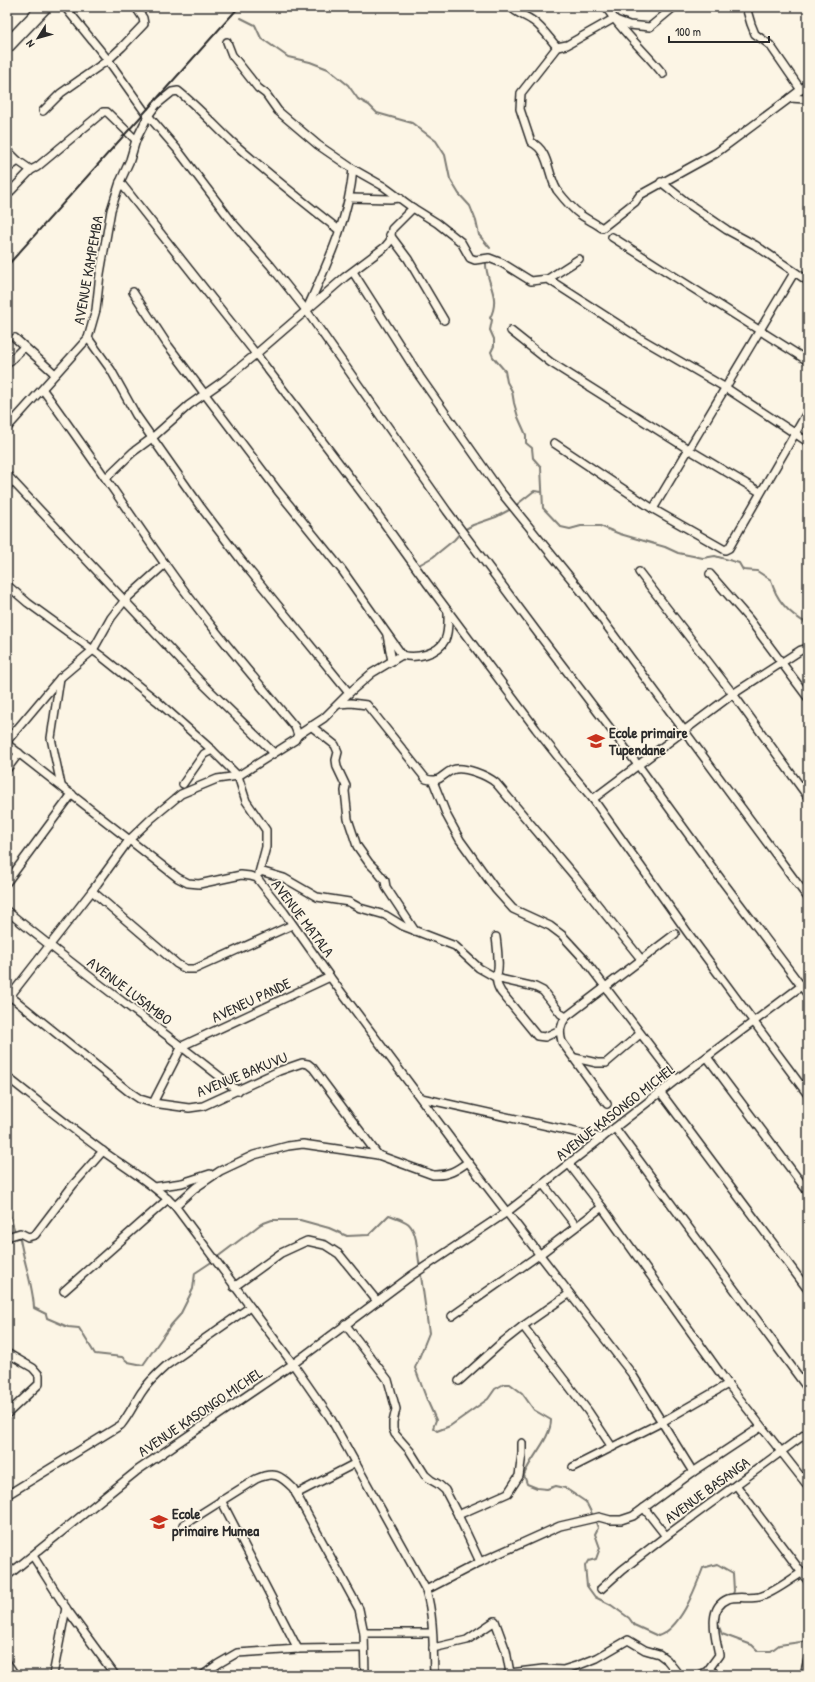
<svg xmlns="http://www.w3.org/2000/svg" width="815" height="1682" font-family="'Patrick Hand',sans-serif">
<rect width="100%" height="100%" fill="#fcf5e5"/>
<filter id="ink" filterUnits="userSpaceOnUse"><feTurbulence type="fractalNoise" baseFrequency=".025" numOctaves="2"/><feDisplacementMap in="SourceGraphic" scale="8" xChannelSelector="R" yChannelSelector="G"/><feConvolveMatrix kernelMatrix="1 2 1 2 8 2 1 2 1" color-interpolation-filters="sRGB"/></filter>
<g filter="url(#ink)">
<g fill="none" stroke-linecap="round" stroke-linejoin="round">
<g stroke="#7d7b74" stroke-width="2">
<polyline points="241,18 255,25 261,38 288,57 310,62 328,69 348,85 358,99 369,105 377,113 412,123 436,141 445,155 450,179 459,194 470,206 476,221 479,235 490,248"/>
<path d="M486 260C484 281 502 295 490 318L492 320 490 330 494 339V346L491 352 493 357 505 371 507 382 512 391 514 403 518 417 526 435V443L532 448 533 458 541 467 543 508 561 527 570 529 581 526H600L620 534 665 547 678 553 703 558 715 556 739 563 743 570 757 571 771 580C776 601 789 614 808 624"/>
<polyline points="515,506 534,491 542,492"/>
<polyline points="417,566 433,557 454,540 462,531 473,525 496,517 511,509"/>
<polyline points="7,1206 15,1232"/>
<path d="M17 1236 20 1239C24 1263 33 1285 34 1308L46 1314 47 1318 68 1327 79 1328 95 1354 122 1357 128 1362 143 1365 171 1325 180 1315 193 1289 195 1273 213 1261"/>
<path d="M216 1258 261 1224 272 1220H300L329 1228 347 1236 369 1235 389 1215C405 1221 412 1221 416 1240L429 1333 415 1368 427 1400 436 1420 433 1428 437 1431 450 1426 488 1399 495 1389 504 1384H510L522 1393 534 1410 551 1420C551 1438 531 1457 524 1475L527 1484 537 1488 547 1489 556 1486 565 1488 586 1502 593 1516"/>
<path d="M595 1520 598 1528 595 1534 600 1548 596 1559 588 1561 585 1566 587 1586 595 1597 611 1605 629 1618 634 1625 658 1636C681 1628 695 1589 703 1568L717 1564 733 1573 734 1591 732 1596"/>
<polyline points="719,1613 718,1624 722,1634 752,1645 758,1651 771,1651 779,1645 808,1641"/>
</g>
<g stroke="#2b2b2b" stroke-width="10">
<g id="street">
<polyline points="65,7 108,60 145,112 177,149 233,223 271,266 306,310 447,511 540,636 638,765 720,878 808,995"/>
<path d="M511 7C517 14 525 15 533 21 543 28 549 38 557 47"/>
<path d="M606 7C622 32 645 51 663 74"/>
<path d="M674 7 650 27 629 25 613 19 567 45 557 47 521 93 520 109 531 142C550 151 547 174 557 190 564 199 572 209 581 215 588 220 595 223 602 228L635 202 640 195 716 153 790 98 805 99 808 103"/>
<polyline points="746,7 751,24 755,34 770,45 801,90"/>
<polyline points="227,42 232,55 258,88 266,94 278,111 318,145 353,169 383,186 413,208 437,223 461,242 470,258 475,260 489,258 502,263 531,281 548,279 638,337 726,388 808,442"/>
<polyline points="790,98 808,84"/>
<polyline points="43,111 61,93 108,60 122,47 144,24 143,18 137,9"/>
<polyline points="7,150 18,161 31,170"/>
<polyline points="7,169 18,161"/>
<polyline points="120,182 256,354 345,277 385,247 390,241 392,229 413,208"/>
<polyline points="661,182 686,202 727,230 755,245 808,281"/>
<polyline points="7,195 31,170 37,167 103,112 107,112 136,140"/>
<polyline points="350,198 390,199 400,198"/>
<polyline points="390,235 408,259 444,320"/>
<polyline points="612,237 808,361"/>
<polyline points="353,272 420,377 500,491 581,591 808,898"/>
<polyline points="548,279 579,259"/>
<path d="M133 292 167 344 278 491 342 570 402 655C416 659 438 654 445 640 449 632 448 620 448 611"/>
<path d="M307 309C327 264 349 219 353 169"/>
<polyline points="511,331 550,362 688,449 760,492"/>
<polyline points="15,338 55,374"/>
<polyline points="88,338 111,370 136,415 200,506 241,560 349,693"/>
<polyline points="7,364 24,347"/>
<path d="M7 428 88 338 96 310 100 274 111 210 120 182 130 160 136 140 148 116 156 105 172 92 178 91C197 106 213 124 231 141 266 172 302 201 339 230"/>
<polyline points="554,443 653,509 725,550 729,548 808,411"/>
<polyline points="7,475 199,680 274,753"/>
<polyline points="106,478 133,452 152,438 189,405 223,381 256,354 371,505 427,583 536,729 566,767 593,799 733,694 801,650 808,648"/>
<polyline points="653,509 794,273"/>
<polyline points="639,572 733,694 808,797"/>
<polyline points="710,574 749,619 808,698"/>
<polyline points="7,585 28,603 101,656 157,701 212,750 238,776 246,801 266,830 266,847 259,873"/>
<polyline points="387,635 392,661"/>
<polyline points="60,678 51,738 61,785"/>
<path d="M339 704 351 703 367 705 426 779C441 783 441 775 452 770 463 765 488 776 496 783L577 879 641 959"/>
<polyline points="311,726 335,745 338,752 336,760 337,767 346,786 345,791 348,819 357,846 369,863 376,870 385,881 386,887 415,931"/>
<polyline points="298,735 324,718 349,693 372,673 402,655"/>
<polyline points="7,741 60,678 93,650 111,618 125,600 165,564"/>
<polyline points="7,744 178,878 188,883 199,884 241,875 250,876 257,878 284,912 330,977 468,1162 632,1374 693,1472"/>
<polyline points="7,769 19,753"/>
<polyline points="433,781 447,816 460,840 496,890 513,909 550,926 562,935 584,959 676,1080"/>
<polyline points="183,784 204,754 212,750"/>
<polyline points="593,799 688,933 808,1095"/>
<polyline points="260,871 284,878 317,897 349,902 360,908 385,915 403,926 455,946 479,968 495,977 504,980 535,987 543,991 561,1014 566,1017 675,934"/>
<polyline points="7,882 72,794"/>
<polyline points="92,891 177,964 186,969 195,969 292,925"/>
<path d="M7 911C82 973 162 1030 238 1091"/>
<path d="M496 937C497 945 498 952 498 960 500 974 492 978 501 992L537 1036 545 1037 560 1030"/>
<polyline points="10,996 128,1091 140,1099 153,1103 189,1108 203,1106 279,1071 302,1063 308,1064 313,1068 378,1155"/>
<path d="M7 1000 92 891 129 840 152 818 181 794 217 779 238 776 295 740 298 735 295 727C251 674 205 621 165 564 124 506 85 447 43 390"/>
<path d="M566 1017C560 1025 559 1032 562 1042L607 1104"/>
<polyline points="707,1057 808,1192"/>
<polyline points="575,1058 597,1063 606,1063 640,1034"/>
<path d="M7 1077C39 1102 71 1128 104 1152 128 1169 154 1185 175 1206L293 1364 331 1419 426 1590C434 1617 433 1647 434 1675"/>
<polyline points="661,1093 808,1290"/>
<polyline points="421,1098 602,1138"/>
<polyline points="153,1103 182,1046 330,977"/>
<polyline points="615,1128 808,1389"/>
<polyline points="569,1164 602,1207 728,1384 808,1486"/>
<polyline points="543,1184 576,1226"/>
<polyline points="154,1187 182,1183 210,1174"/>
<path d="M175 1206 195 1188 220 1171 254 1155 288 1146 303 1144 378 1155 433 1175C448 1176 457 1170 468 1162"/>
<polyline points="7,1237 20,1233 28,1237 35,1235 73,1185 103,1151"/>
<polyline points="234,1287 281,1253 307,1241 325,1245 339,1254 377,1301"/>
<polyline points="64,1291 168,1199"/>
<polyline points="452,1316 539,1255 602,1207"/>
<polyline points="345,1324 388,1380 396,1409 393,1422 393,1429 395,1434 410,1451 425,1475 431,1480 438,1484 445,1490 458,1515 480,1562"/>
<polyline points="523,1326 588,1411 612,1447"/>
<polyline points="7,1353 33,1368 39,1375 39,1384 7,1414"/>
<polyline points="459,1381 499,1345 523,1326 569,1294"/>
<polyline points="573,1467 662,1422 728,1384"/>
<polyline points="736,1485 808,1581"/>
<polyline points="296,1494 356,1463"/>
<path d="M7 1495 121 1425C129 1415 134 1404 141 1393 148 1382 158 1373 167 1365L250 1307"/>
<polyline points="221,1500 298,1649"/>
<polyline points="644,1508 666,1536"/>
<polyline points="458,1515 508,1493 519,1476 522,1454 522,1443"/>
<path d="M183 1525 256 1479C274 1471 280 1475 293 1488L359 1609 364 1633 365 1675"/>
<polyline points="33,1556 66,1608 115,1675"/>
<polyline points="7,1576 138,1470 293,1364 411,1276 507,1212 676,1080 808,981"/>
<polyline points="601,1589 622,1570 666,1536 808,1432"/>
<polyline points="426,1590 480,1562 560,1526 599,1517 610,1520 621,1520 633,1516 693,1472 761,1427"/>
<polyline points="364,1633 432,1633"/>
<polyline points="433,1648 467,1640 495,1621 506,1651 510,1673"/>
<polyline points="7,1663 15,1675"/>
<path d="M708 1670 719 1655C716 1638 706 1608 728 1599 736 1596 749 1599 759 1597 772 1594 790 1580 801 1573"/>
<polyline points="53,1675 66,1608"/>
<polyline points="203,1675 218,1664 237,1653 298,1649 364,1648"/>
<polyline points="506,1675 510,1673 543,1669 563,1670 579,1665 597,1658 628,1640 645,1650 659,1654 667,1660 679,1675"/>
<polyline points="698,1675 711,1670 717,1675"/>
<polyline points="804,1675 808,1659"/>
</g>
</g>
<g stroke="#2b2b2b" stroke-width="16">
<polyline id="highway" points="7,46 44,7"/>
</g>
<use href="#street" stroke="#fcf5e5" stroke-width="7"/>
<use href="#highway" stroke="#fcf5e5" stroke-width="13"/>
<polyline stroke="#2b2b2b" stroke-width="2" points="7,266 239,7"/>
</g>
</g>
<defs>
<g id="school-bare" transform="scale(1.38)"><path d="M0-5L7-2L0 1L-7-2ZM-4 1L0 2.5L4 1V4Q0 6-4 4Z" fill="#c8321e" stroke="#fcf5e5" stroke-width="2.5" paint-order="stroke"/></g>
</defs>
<g fill-rule="evenodd">
<use href="#school-bare" x="596" y="741"/>
<use href="#school-bare" x="159" y="1522"/>
</g>
<g text-anchor="middle" dominant-baseline="central" stroke-width="3.5" stroke-linejoin="round" paint-order="stroke">
<g font-size="15" fill="#2b2b2b" stroke="#fcf5e5">
<text transform="translate(88 270) rotate(-80)">AVENUE KAMPEMBA</text>
<text transform="translate(303 918) rotate(53)">AVENUE MATALA</text>
<text transform="translate(130 991) rotate(37)">AVENUE LUSAMBO</text>
<text transform="translate(251 1000) rotate(-25)">AVENEU PANDE</text>
<text transform="translate(242 1074) rotate(-22)">AVENUE BAKUVU</text>
<text transform="translate(615 1112) rotate(-38)">AVENUE KASONGO MICHEL</text>
<text transform="translate(200 1412) rotate(-34)">AVENUE KASONGO MICHEL</text>
<text transform="translate(707 1490) rotate(-36)">AVENUE BASANGA</text>
</g>
<g font-size="15" font-weight="bold" fill="#2b2b2b" stroke="#fcf5e5" text-anchor="start">
<text x="609" y="732">Ecole primaire<tspan x="609" dy="17">Tupendane</tspan></text>
<text x="172" y="1513">Ecole<tspan x="172" dy="17">primaire Mumea</tspan></text>
</g>
</g>
<rect width="815" height="1682" fill="none" stroke="#fcf5e5" stroke-width="24"/>
<rect x="12" y="12" width="791" height="1658" fill="none" stroke="#2b2b2b" stroke-width="1.5" filter="url(#ink)"/>
<g transform="translate(38 38) rotate(233)" stroke="#fcf5e5" stroke-width="3" paint-order="stroke">
<path d="M0-3L7 15L0 10L-7 15Z" fill="#2b2b2b"/>
<text y="-6" font-size="11" font-weight="bold" text-anchor="middle" fill="#2b2b2b">N</text>
</g>
<path d="M669 36v6h100v-6" fill="none" stroke="#2b2b2b" stroke-width="2"/>
<text x="675" y="36" font-size="12" fill="#2b2b2b" stroke="#fcf5e5" stroke-width="3" paint-order="stroke">100 m</text>
</svg>
